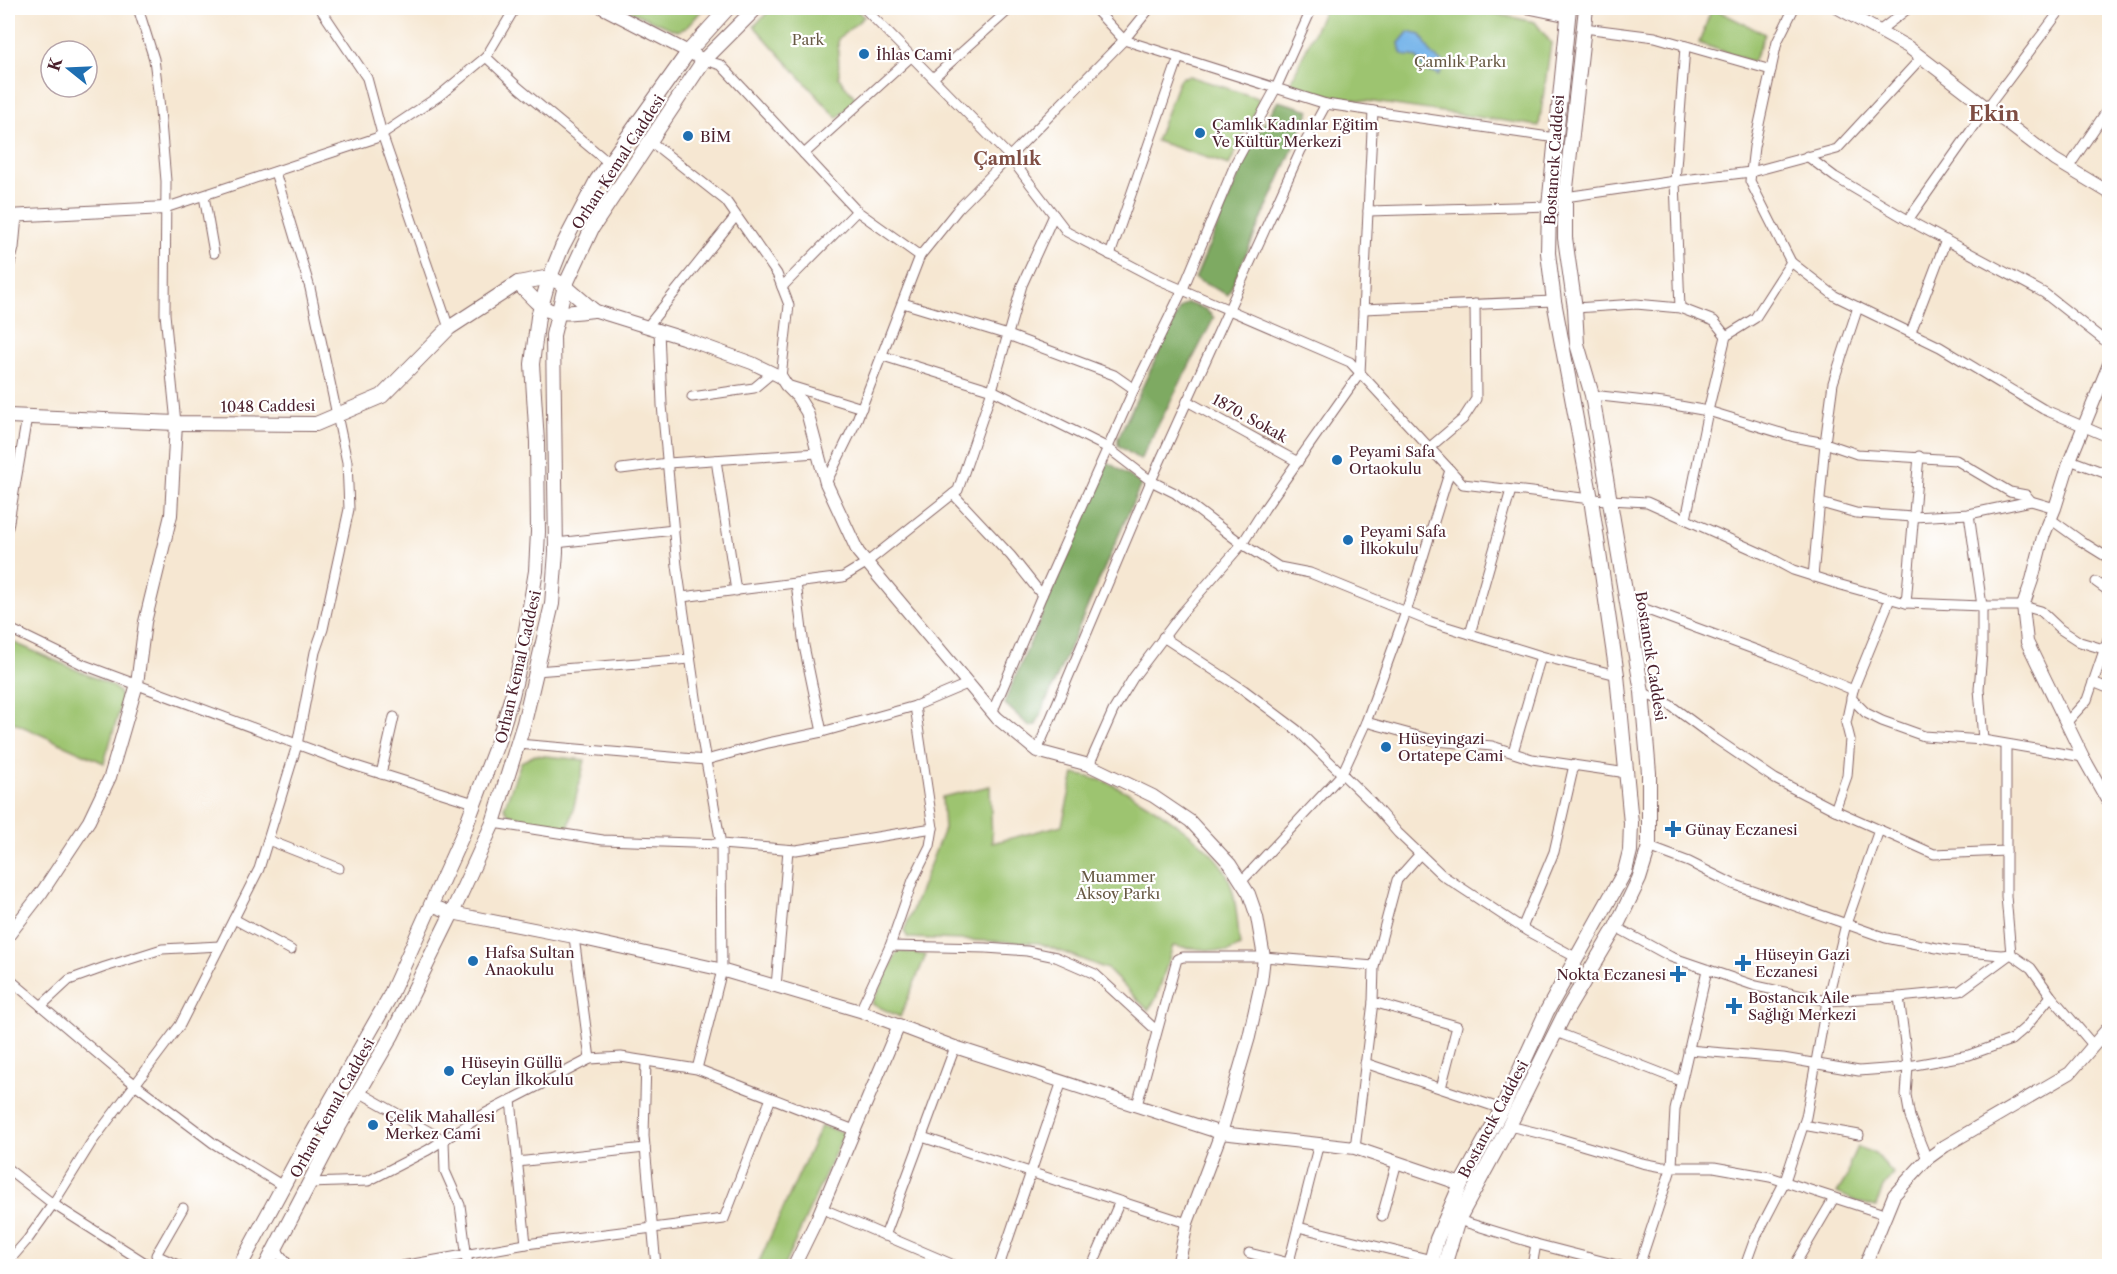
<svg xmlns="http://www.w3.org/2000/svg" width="2117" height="1274" font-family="'Libre Caslon Text',serif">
<rect width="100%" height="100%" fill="#fff"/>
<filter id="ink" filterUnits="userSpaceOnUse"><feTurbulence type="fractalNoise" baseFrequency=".0167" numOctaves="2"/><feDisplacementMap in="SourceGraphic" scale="12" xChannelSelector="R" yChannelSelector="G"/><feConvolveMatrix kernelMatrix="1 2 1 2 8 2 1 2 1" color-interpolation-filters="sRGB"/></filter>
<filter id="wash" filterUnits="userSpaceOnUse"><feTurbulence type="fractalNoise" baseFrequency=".008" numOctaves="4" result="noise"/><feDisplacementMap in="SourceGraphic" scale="24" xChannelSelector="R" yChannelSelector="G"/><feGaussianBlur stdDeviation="1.35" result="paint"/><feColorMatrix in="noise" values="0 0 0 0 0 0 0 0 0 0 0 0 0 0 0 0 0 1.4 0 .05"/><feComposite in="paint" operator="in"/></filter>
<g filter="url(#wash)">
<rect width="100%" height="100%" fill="#f6e7d2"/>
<g fill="#9dc46f" stroke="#74724d" stroke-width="1.5">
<polygon points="622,8 704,8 686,28 677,31"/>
<polygon points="772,8 854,8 864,17 838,39 839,78 857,100 837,118 754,26"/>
<polygon points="1325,8 1467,8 1535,22 1551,43 1539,126 1332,96 1290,84"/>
<polygon points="1712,8 1765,34 1753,62 1699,43"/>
<polygon points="1189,76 1258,98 1259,102 1229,165 1156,141 1179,80 1183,77"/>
<polygon points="8,640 111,685 119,692 122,702 104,763 8,720"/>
<polygon points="535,755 585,760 568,831 509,814 504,808 521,762"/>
<path d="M1074 774C1085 776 1096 778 1106 782 1140 796 1209 841 1226 873 1237 894 1237 923 1240 946L1228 952 1173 946 1156 999 1148 1010 1107 969 1039 943 908 938 904 931 944 829 942 797 990 786 992 843 1062 825Z"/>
<polygon points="898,951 926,955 900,1017 872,1004"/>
<polygon points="821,1126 844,1133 784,1266 757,1266"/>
<polygon points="1857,1147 1875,1153 1893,1173 1882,1189 1876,1207 1858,1202 1837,1193 1848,1175 1850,1162"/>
</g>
<g fill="#7eaa62" stroke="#646446" stroke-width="1.5">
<polygon points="1278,101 1310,110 1228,295 1195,279 1253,141"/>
<polygon points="1187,303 1205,309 1214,318 1140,460 1118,445 1118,438 1180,308"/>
<polygon points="1108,462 1141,484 1036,725 1030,727 1004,703"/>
</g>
<path fill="#77b5ea" stroke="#606a8a" stroke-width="1.5" d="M1408 32 1421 35 1432 55 1445 64 1438 76 1436 73 1427 72C1419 64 1420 54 1406 56L1401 53 1399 43Z"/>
</g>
<g filter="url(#ink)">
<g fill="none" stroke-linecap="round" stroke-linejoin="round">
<g stroke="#866565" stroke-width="11">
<g id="minor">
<polyline points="138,8 154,59 159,99 166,181 165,314 176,423"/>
<polyline points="320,8 367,78 382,134 449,328"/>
<polyline points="864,8 1009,156 1067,232 1155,278 1350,362 1463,484 1591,499 1647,502 1765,555 1793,570 1834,583 1906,603 1982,606 2023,606 2041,611 2060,629 2080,642 2110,651"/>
<polyline points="1094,8 1124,40 1326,104 1556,138"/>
<polyline points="1525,8 1568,17"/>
<polyline points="1794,8 1777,42 1754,147 1750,181 1791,262 1835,296 1940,347 2043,409 2110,438"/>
<polyline points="1584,28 1655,37 1771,70"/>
<polyline points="1879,31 1909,8"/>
<polyline points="486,57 519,88 609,163"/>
<polyline points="704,60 721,65 857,211 920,256"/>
<polyline points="933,78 1011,8"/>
<polyline points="650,141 726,201 777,274 789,305 781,377"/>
<polyline points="804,154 912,56"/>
<polyline points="1807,156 1835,177 1908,220 2044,293 2110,345"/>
<polyline points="2068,168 2110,106"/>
<polyline points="204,196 214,253"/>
<polyline points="1565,197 1675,181 1751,172 1837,149 1922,57"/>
<polyline points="165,208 376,138 439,96 486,57 515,8"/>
<polyline points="1368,211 1549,206"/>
<polyline points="1908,220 1987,108 2062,8"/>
<polyline points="1110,255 1179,57"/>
<polyline points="8,272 14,248 17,216"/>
<polyline points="782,287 857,211"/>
<polyline points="903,303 1008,335 1114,375 1134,389"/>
<polyline points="1575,308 1636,304 1680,308 1714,321 1726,336"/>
<polyline points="1680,308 1675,181 1685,47"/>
<polyline points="1363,309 1554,301"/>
<polyline points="647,327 736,216"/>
<polyline points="659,330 662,405 677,566 702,739 721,844 722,970 697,1069"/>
<polyline points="1911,332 1946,240"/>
<polyline points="883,356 992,390 1108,448 1151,481 1175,493 1242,544 1279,567 1310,573 1431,622 1541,656 1617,675"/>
<polyline points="787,385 862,408"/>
<polyline points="1592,395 1663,403 1708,411 1794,437 1825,443 1857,454 1956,460 2010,492 2026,495 2031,501"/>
<polyline points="692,397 754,388 772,373"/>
<polyline points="1187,401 1298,462"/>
<polyline points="1429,448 1463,419 1476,399 1475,304"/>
<polyline points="716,460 736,591"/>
<polyline points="2070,460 2110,475"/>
<polyline points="621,469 668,463 817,453"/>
<polyline points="826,483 856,422 920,256 958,209 1124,40 1150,8"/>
<polyline points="953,494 1011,556 1042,595"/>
<polyline points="1821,503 1856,513 1913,517 1969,514 2031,501 2055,508"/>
<polyline points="1969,514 1982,606 1982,653 1979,689 1983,740"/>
<polyline points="2049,518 2081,541 2110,559"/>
<polyline points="1686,519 1708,411 1726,336 1755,318 1791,262"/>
<polyline points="8,527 27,417"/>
<polyline points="556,543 674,530"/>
<polyline points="1813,577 1825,443 1833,383 1858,307"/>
<polyline points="2096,582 2110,592"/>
<polyline points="796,583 804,646 822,732"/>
<polyline points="682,597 843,577 866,563 958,490 992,390 1022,285 1054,215"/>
<polyline points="1626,602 1775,657 1853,690"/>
<polyline points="1906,603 1919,456"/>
<polyline points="8,628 84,665 353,765 474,803"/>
<polyline points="1470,634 1511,490"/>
<polyline points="1163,637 1244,690 1297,730 1371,802 1398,833 1442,875 1527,931 1577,958"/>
<polyline points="536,671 690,659"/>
<polyline points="2093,682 2110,689"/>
<polyline points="1642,692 1670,705 1716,739 1775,779 1835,810 1934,854 2006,851"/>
<polyline points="1851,698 1866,713 1882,721 1924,736 1983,740 2083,757"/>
<polyline points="992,713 1042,595 1134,389 1183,289 1236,162 1276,88 1312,8"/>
<polyline points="1366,722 1436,741 1492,746 1532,759 1627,773"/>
<polyline points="2066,723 2087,700 2110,633"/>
<polyline points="518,744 706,760 768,743 822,732 915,706 967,684"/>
<polyline points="2006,745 2006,896 2011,954"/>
<polyline points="1037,751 1151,481 1301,150 1326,104"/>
<polyline points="1513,752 1541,656"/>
<polyline points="1089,765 1113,711 1133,678 1182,613 1242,544 1265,508 1360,373 1373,111"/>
<polyline points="381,774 394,717"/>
<polyline points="1835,810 1847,776 1850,739 1846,723 1853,690 1890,599"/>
<polyline points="493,823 603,840 721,844 796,850 933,828"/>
<polyline points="268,840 339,868"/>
<polyline points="1649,847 1689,862 1733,884 1886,938 1947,950 2001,955 2011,954 2031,968 2051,996 2094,1046"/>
<polyline points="1241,882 1342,774 1366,722 1406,612 1450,470"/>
<polyline points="234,919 291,950"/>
<polyline points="1616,927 1671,957 1756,986 1827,1001 1899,997 1960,991 2009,955"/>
<polyline points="1522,928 1554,852 1574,765"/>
<polyline points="574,937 590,1059"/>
<polyline points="890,946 986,948 1027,951 1056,957 1095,974 1156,1030"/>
<polyline points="1374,966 1397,880 1420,854"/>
<polyline points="8,978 123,1075 213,1143 283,1186"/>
<polyline points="776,986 788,850"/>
<polyline points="1899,997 1908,1066 1906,1095 1910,1117 1927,1159"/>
<polyline points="1373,1002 1457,1026 1441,1088"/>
<polyline points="41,1006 69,980 105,967 162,949 220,946"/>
<polyline points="860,1011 890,946 913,880 930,846 933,828 915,706"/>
<polyline points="1556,1032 1681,1081"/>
<polyline points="1688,1050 1783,1058 1859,1071 1898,1068 1969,1055 2011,1040 2026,1027 2051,996"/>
<polyline points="646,1061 644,1136 656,1266"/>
<polyline points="1365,1063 1502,1109"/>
<polyline points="359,1092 444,1140 445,1171 460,1205 468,1266"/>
<polyline points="511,1100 526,1244"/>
<polyline points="1137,1105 1177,959 1183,957 1264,957 1374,966 1373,1002 1355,1148"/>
<polyline points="1803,1125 1859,1135"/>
<polyline points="1509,1126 1551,1136 1642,1163 1663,1167 1714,1167 1770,1177 1887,1215"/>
<polyline points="922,1137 1187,1223"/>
<polyline points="517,1162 645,1148"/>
<polyline points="8,1169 53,1204 150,1266"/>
<polyline points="309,1183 368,1181 428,1150 486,1113 590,1059 621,1057 697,1069 854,1130"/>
<polyline points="821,1208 956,1266"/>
<polyline points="1382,1216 1397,1162"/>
<polyline points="1458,1220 1536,1244 1621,1266"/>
<polyline points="1298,1227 1432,1260"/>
<polyline points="885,1236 955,1047"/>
<polyline points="275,1248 289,1266"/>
<polyline points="1249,1253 1289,1263"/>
<polyline points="8,1262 28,1239 53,1204 91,1143 180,1025 259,869 297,745 315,652 323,629 349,509 347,462 310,288 275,172"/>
<polyline points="180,1266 156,1255 183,1208"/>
<polyline points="402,1266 526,1244 724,1219 771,1098"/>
<polyline points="999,1266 1062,1081"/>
<polyline points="1092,1266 1120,1201"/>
<polyline points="1288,1266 1319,1143"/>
<polyline points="1532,1266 1536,1244"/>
<polyline points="1639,1266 1672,1166 1675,1110 1707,970"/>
<polyline points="1745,1266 1754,1241 1785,1181 1806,1117 1827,1001 1846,924 1879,830"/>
<polyline points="1794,1266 1834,1198"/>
</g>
</g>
<g stroke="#866565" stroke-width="14">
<g id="tertiary">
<polyline points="603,8 704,60"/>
<polyline points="1838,8 1908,47 2055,160 2110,193"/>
<polyline points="8,216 165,208"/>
<polyline points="593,310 683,338 752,363 781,377 786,385 797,396 807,412 826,483 858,552 997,718 1037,751 1089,765 1153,796 1190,821 1230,864 1249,894 1257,917 1264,957 1261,983 1249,1037 1221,1133 1187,1223 1178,1266"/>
<polyline points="2110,362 2070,460 2055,508 2043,537 2032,580 2023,606 2027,642 2083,757 2110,805"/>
<polyline points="431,905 452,913 574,937 714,968 860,1011 955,1047 1221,1133 1355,1148 1461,1184"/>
<polyline points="8,936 42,892 89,821 110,777 137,684 145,622 171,515 176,423"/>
<polyline points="794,1266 817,1219 899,1025"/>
<polyline points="1865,1266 1894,1195 1927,1159 1945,1146 2070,1073 2110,1026"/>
</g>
</g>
<g stroke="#866565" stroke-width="16">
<g id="secondary">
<path d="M518 283C549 316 548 315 593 310"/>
<polyline points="8,416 176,423 316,424 382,396 449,328 518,283 550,277 565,286 593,310"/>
<polyline points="240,1266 296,1162 389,998 462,836 498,741 512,696 522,654 536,571 538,532 537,442 532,364 538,317 548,282 562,247 597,180 689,51 728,8"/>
<polyline points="266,1266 337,1130 392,1035 452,913 493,823 524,723 552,604 556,552 553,335 565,286 592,228 704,60 756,8"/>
<polyline points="1430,1266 1437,1239 1461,1184 1502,1109 1547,1011 1625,871 1630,851 1631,823 1617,675 1591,499 1554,301 1548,253 1549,206 1569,8"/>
<polyline points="1444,1266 1458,1220 1509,1126 1565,1013 1616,927 1639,879 1649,847 1649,773 1642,692 1592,395 1577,344 1575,308 1565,238 1565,197 1586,8"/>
</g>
</g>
<use href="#minor" stroke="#fff" stroke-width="9"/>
<use href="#tertiary" stroke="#fff" stroke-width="12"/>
<use href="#secondary" stroke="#fff" stroke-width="14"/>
</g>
</g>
<g fill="#1f6fb2" stroke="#fff" stroke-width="2">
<circle cx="864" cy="54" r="6"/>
<circle cx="1200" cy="133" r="6"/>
<circle cx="688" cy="136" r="6"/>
<circle cx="1337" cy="460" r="6"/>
<circle cx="1348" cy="540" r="6"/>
<circle cx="1386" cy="747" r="6"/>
<path d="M1670 820h6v6h6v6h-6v6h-6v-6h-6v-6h6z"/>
<circle cx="473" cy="961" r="6"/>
<path d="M1740 954h6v6h6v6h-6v6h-6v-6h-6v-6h6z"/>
<path d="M1675 965h6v6h6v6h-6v6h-6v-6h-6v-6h6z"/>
<path d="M1731 997h6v6h6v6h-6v6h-6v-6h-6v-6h6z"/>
<circle cx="449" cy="1071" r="6"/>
<circle cx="373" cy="1125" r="6"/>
</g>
<g text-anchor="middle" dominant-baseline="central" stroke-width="4.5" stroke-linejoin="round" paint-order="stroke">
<g font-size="15" fill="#675943" stroke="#fff">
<text x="808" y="39">Park</text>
<text x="1460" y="61">Çamlık Parkı</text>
<text x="1118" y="876">Muammer<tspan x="1118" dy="17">Aksoy Parkı</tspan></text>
</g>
<g font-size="15" fill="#4a1f2b" stroke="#fff" text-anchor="start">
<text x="876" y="54">İhlas Cami</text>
<text x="1212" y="124">Çamlık Kadınlar Eğitim<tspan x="1212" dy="17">Ve Kültür Merkezi</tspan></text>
<text x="700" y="136">BİM</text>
<text x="1349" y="451">Peyami Safa<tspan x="1349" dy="17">Ortaokulu</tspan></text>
<text x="1360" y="531">Peyami Safa<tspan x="1360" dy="17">İlkokulu</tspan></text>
<text x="1398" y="738">Hüseyingazi<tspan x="1398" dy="17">Ortatepe Cami</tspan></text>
<text x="1685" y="829">Günay Eczanesi</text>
<text x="485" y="952">Hafsa Sultan<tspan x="485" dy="17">Anaokulu</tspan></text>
<text x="1755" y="954">Hüseyin Gazi<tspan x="1755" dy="17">Eczanesi</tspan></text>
<text x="1666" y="974" text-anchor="end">Nokta Eczanesi</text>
<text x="1748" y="997">Bostancık Aile<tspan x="1748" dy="17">Sağlığı Merkezi</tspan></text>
<text x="461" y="1062">Hüseyin Güllü<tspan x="461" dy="17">Ceylan İlkokulu</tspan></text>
<text x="385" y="1116">Çelik Mahallesi<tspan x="385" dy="17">Merkez Cami</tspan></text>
</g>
<g font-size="15" fill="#4a1f2b" stroke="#fff">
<text transform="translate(1554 160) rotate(-86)">Bostancık Caddesi</text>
<text transform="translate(618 162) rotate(-57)">Orhan Kemal Caddesi</text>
<text transform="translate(268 406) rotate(-1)">1048 Caddesi</text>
<text transform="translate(1250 418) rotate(29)">1870. Sokak</text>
<text transform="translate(1651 656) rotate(81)">Bostancık Caddesi</text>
<text transform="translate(518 667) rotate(-77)">Orhan Kemal Caddesi</text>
<text transform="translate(332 1108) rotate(-61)">Orhan Kemal Caddesi</text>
<text transform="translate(1493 1119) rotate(-62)">Bostancık Caddesi</text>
</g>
<g font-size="18" font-weight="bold" fill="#7f4e44" stroke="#fff">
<text x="1007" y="159">Çamlık</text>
</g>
<g font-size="21" font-weight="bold" fill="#7f4e44" stroke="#fff">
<text x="1994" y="113">Ekin</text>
</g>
</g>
<rect width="2117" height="1274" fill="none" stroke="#fff" stroke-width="30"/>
<g transform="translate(69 69) rotate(288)"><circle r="28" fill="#ffffff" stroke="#b7a5aa" stroke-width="1.5"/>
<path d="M0-4.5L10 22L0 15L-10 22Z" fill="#1f6fb2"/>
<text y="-9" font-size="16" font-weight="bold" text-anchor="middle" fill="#4a1f2b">K</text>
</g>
</svg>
